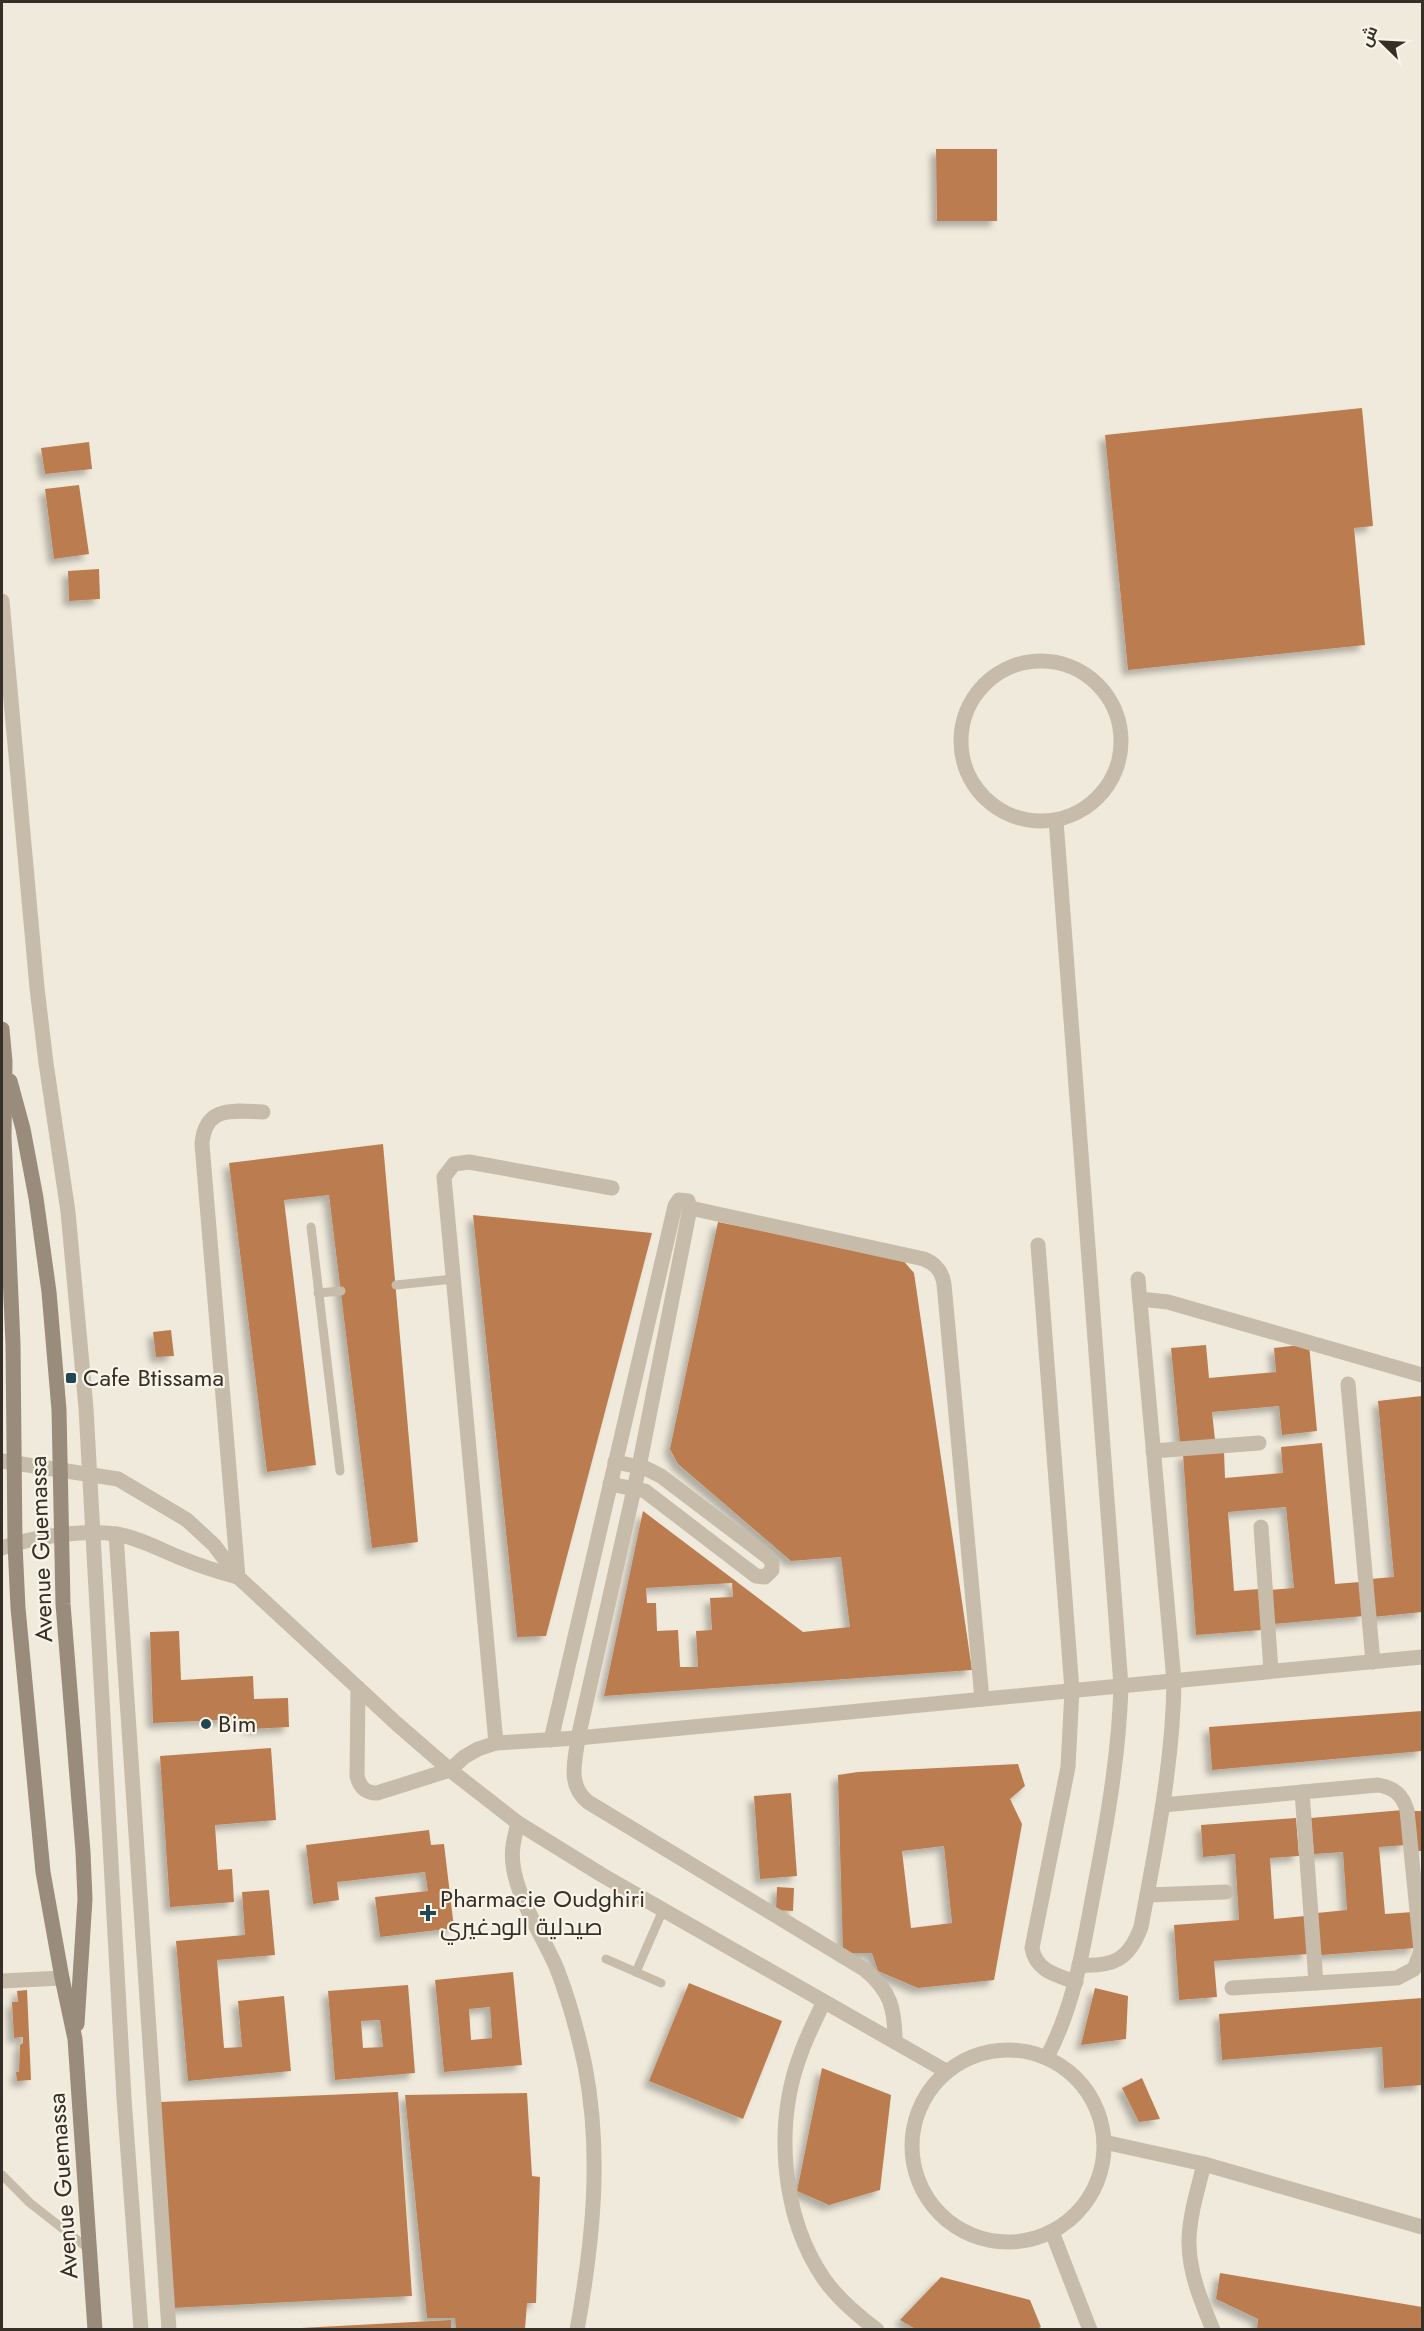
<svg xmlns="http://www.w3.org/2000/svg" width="1424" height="2331" viewBox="0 0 1424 2331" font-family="Jost,Cairo,sans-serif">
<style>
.building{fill:#bb7d4f;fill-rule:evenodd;filter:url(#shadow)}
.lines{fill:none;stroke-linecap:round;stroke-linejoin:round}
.service{stroke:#c7bca9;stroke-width:9}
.minor{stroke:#c7bca9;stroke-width:15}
.secondary{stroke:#9a8c7b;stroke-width:15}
.poi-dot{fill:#224653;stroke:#f8f4e8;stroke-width:2}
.labels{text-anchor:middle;stroke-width:4.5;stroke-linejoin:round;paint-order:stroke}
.poi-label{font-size:24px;fill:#352f28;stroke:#f8f4e8;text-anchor:start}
.street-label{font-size:24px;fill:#352f28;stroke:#f8f4e8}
</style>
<defs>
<filter id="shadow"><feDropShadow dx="-5.5" dy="5.5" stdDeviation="3" flood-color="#0004"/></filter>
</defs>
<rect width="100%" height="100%" fill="#f0eadc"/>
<g class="building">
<path d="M936 149H997V221H937Z"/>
<path d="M1362 408 1373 526 1354 528 1365 645 1128 670 1105 435Z"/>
<path d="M89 442 92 469 45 474 41 448Z"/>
<path d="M79 485 89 554 54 559 45 489Z"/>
<path d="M99 569 100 599 69 601 68 571Z"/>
<path d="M383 1144 418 1542 372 1548 329 1195 284 1200 316 1465 267 1472 229 1163Z"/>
<path d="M473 1215 652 1233 546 1636 517 1637Z"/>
<path d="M718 1222 901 1258 914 1273 972 1670 604 1696 643 1511 803 1632 850 1627 841 1557 791 1561 678 1464 670 1449ZM732 1583 733 1597 710 1598 712 1630 696 1631 698 1667H680L678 1630 657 1631 656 1603H647L646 1588Z"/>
<path d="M171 1330 174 1356 156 1357 153 1332Z"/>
<path d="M1309 1344 1317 1431 1282 1435 1279 1406 1212 1412 1215 1440 1180 1443 1171 1348 1206 1345 1209 1378 1276 1372 1274 1348Z"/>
<path d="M1422 1396V1612L1373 1617 1370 1579 1394 1577 1378 1401Z"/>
<path d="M1322 1443 1335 1584 1360 1582 1364 1616 1273 1624 1270 1590 1294 1588 1286 1507 1228 1512 1234 1591 1259 1589 1262 1630 1196 1635 1183 1454 1224 1451 1225 1478 1283 1473 1281 1447Z"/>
<path d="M179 1631 181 1680 253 1676 254 1699 288 1698 289 1727 252 1729 242 1719 153 1723 150 1632Z"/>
<path d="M1422 1711V1751L1212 1770 1209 1727Z"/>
<path d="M271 1748 276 1820 215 1825 218 1870 232 1869 234 1902 170 1907 160 1756Z"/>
<path d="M1018 1764 1025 1786 1010 1799 1022 1824 994 1980 918 1988 878 1971 872 1953H843L838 1775 858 1772ZM944 1846 952 1923 911 1928 902 1851Z"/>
<path d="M791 1793 797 1876 760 1879 754 1796Z"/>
<path d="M1403 1810 1406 1845 1379 1847 1385 1914 1413 1912 1415 1948 1321 1955 1317 1913 1347 1910 1343 1852 1314 1854 1311 1818Z"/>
<path d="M1413 1811H1422V1851H1416Z"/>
<path d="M1296 1818 1299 1856 1270 1858 1274 1919 1305 1916 1308 1954 1214 1961 1217 1997 1179 2000 1174 1925 1239 1920 1235 1854 1203 1857 1201 1825Z"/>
<path d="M429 1830 431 1845 444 1844 454 1928 380 1937 375 1897 428 1891 425 1872 337 1882 339 1900 313 1904 306 1845Z"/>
<path d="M777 1887 794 1888 793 1911 776 1910Z"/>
<path d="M269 1890 275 1955 217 1960 224 2048 242 2047 238 2001 284 1996 291 2071 188 2081 176 1941 245 1935 242 1892Z"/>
<path d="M513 1972 522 2065 444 2072 435 1980ZM490 2007 492 2038 471 2040 469 2009Z"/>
<path d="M689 1983 782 2021 743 2119 649 2081Z"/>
<path d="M408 1985 415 2073 335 2080 328 1991ZM380 2020 383 2047 363 2048 361 2021Z"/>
<path d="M1095 1988 1128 1996 1126 2039 1081 2045Z"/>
<path d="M27 1990 31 2080 17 2081 16 2072H19L20 2045 23 2043V2037L14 2038 12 2002H18L17 1991Z"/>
<path d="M1422 1998V2085L1384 2088 1382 2047 1222 2060 1219 2014Z"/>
<path d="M822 2068 891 2095 880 2190 829 2205 797 2191Z"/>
<path d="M1142 2078 1160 2119 1139 2122 1122 2088Z"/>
<path d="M398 2092 412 2296 171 2308 160 2102Z"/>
<path d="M527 2093 532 2176 540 2177 536 2303H527L525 2329 456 2330 455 2318H427L405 2095Z"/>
<path d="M1220 2273 1422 2307V2330H1257L1258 2319 1216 2299Z"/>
<path d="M941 2277 1030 2300 1041 2327 1035 2330H917L900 2320Z"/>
<path d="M451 2320V2330H301V2328Z"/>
</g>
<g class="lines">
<g class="service">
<path d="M311 1227 340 1471"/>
<path d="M396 1285 453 1279"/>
<path d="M318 1293 341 1291"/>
<path d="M606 1959 661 1983"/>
<path d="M636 1972 663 1910"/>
<path d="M2 2175 30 2203 90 2250"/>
</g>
<g class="minor">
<path d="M2 601 37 988 46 1063 68 1212 86 1408 124 2098 141 2330"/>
<circle cx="1041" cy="741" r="80"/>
<path d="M690 1208 924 1259C936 1264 942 1271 944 1284L982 1699"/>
<path d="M1038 1245 1072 1690 1068 1767 1032 1948C1036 1971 1056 1975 1076 1982"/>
<path d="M1140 1299 1168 1302 1422 1375"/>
<path d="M1348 1384 1373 1662"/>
<path d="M1153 1451 1259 1443"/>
<path d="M2 1461 118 1479 187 1520 214 1545 238 1577 397 1724 450 1770 518 1823 602 1875 946 2071"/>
<path d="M610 1484 645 1491 756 1576 765 1577 772 1570V1562L769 1558 661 1476 645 1468 615 1462"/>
<path d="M1261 1527 1271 1671"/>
<path d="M116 1534 169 2330"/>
<path d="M2 1548C33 1537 82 1529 116 1534 139 1538 159 1549 181 1558 200 1566 219 1572 238 1577"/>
<path d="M238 1577 202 1144C205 1105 234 1111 263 1112"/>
<path d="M358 1688 357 1776C360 1788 366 1793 377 1793L450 1770 464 1757 478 1749 496 1743 578 1738 1422 1657"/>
<path d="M551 1740 675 1206 679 1200 688 1201 690 1208 639 1467 578 1738C575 1762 567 1785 588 1802L864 1969C891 1991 895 2009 895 2042"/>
<path d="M496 1743 444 1177 454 1164 469 1162 612 1188"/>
<path d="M1302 1792 1316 1983"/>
<path d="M1163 1805 1378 1785C1394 1788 1402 1794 1407 1810L1421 1951 1414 1969 1397 1978 1232 1988"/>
<path d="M518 1823C516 1831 514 1838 513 1846 507 1885 542 1933 557 1969 569 2000 578 2033 585 2066 602 2154 593 2242 577 2330"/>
<path d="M1147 1895 1226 1892"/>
<path d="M1079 1965C1113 1967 1129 1960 1141 1927 1156 1846 1173 1764 1174 1681L1138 1279"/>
<path d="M2 1981 62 1978"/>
<path d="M823 2003C816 2019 807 2036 801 2053 774 2124 781 2216 824 2279 838 2299 857 2315 877 2330"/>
<circle cx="1008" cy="2146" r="96"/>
<path d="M1047 2057C1075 2004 1083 1948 1094 1890 1107 1822 1119 1755 1121 1686L1056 820"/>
<path d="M1104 2142 1204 2164 1422 2227"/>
<path d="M1204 2164C1198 2189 1190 2213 1189 2239 1188 2270 1201 2301 1213 2330"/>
<path d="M1052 2232 1090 2330"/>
</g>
<g class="secondary">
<path d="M2 1029 5 1062 4 1137 13 1344 15 1544 18 1608 43 1872 62 1978 75 2039 95 2330"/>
<path d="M10 1081 23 1129 36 1198 49 1292 59 1410 63 1604 83 1852 85 1899 77 2024"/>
</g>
</g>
<g class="poi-dot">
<rect x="65" y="1372" width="12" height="12" rx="3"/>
<circle cx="206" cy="1724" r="6"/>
<path d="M425 1904h6v6h6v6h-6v6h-6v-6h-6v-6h6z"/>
</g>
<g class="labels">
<g class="poi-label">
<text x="83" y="1386">Cafe Btissama</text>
<text x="218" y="1732">Bim</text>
<text x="440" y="1907">Pharmacie Oudghiri<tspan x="440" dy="28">صيدلية الودغيري</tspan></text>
</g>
<g class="street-label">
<text transform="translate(41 1549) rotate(-92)" y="8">Avenue Guemassa</text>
<text transform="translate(63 2186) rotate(-94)" y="8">Avenue Guemassa</text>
</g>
</g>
<rect width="1424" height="2331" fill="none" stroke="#352f28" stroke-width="6"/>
<g transform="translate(1382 42) rotate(294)" stroke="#f8f4e8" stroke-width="4.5" paint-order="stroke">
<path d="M0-4.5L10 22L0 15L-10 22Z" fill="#352f28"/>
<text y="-9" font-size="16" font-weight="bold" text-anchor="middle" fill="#352f28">ش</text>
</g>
</svg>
